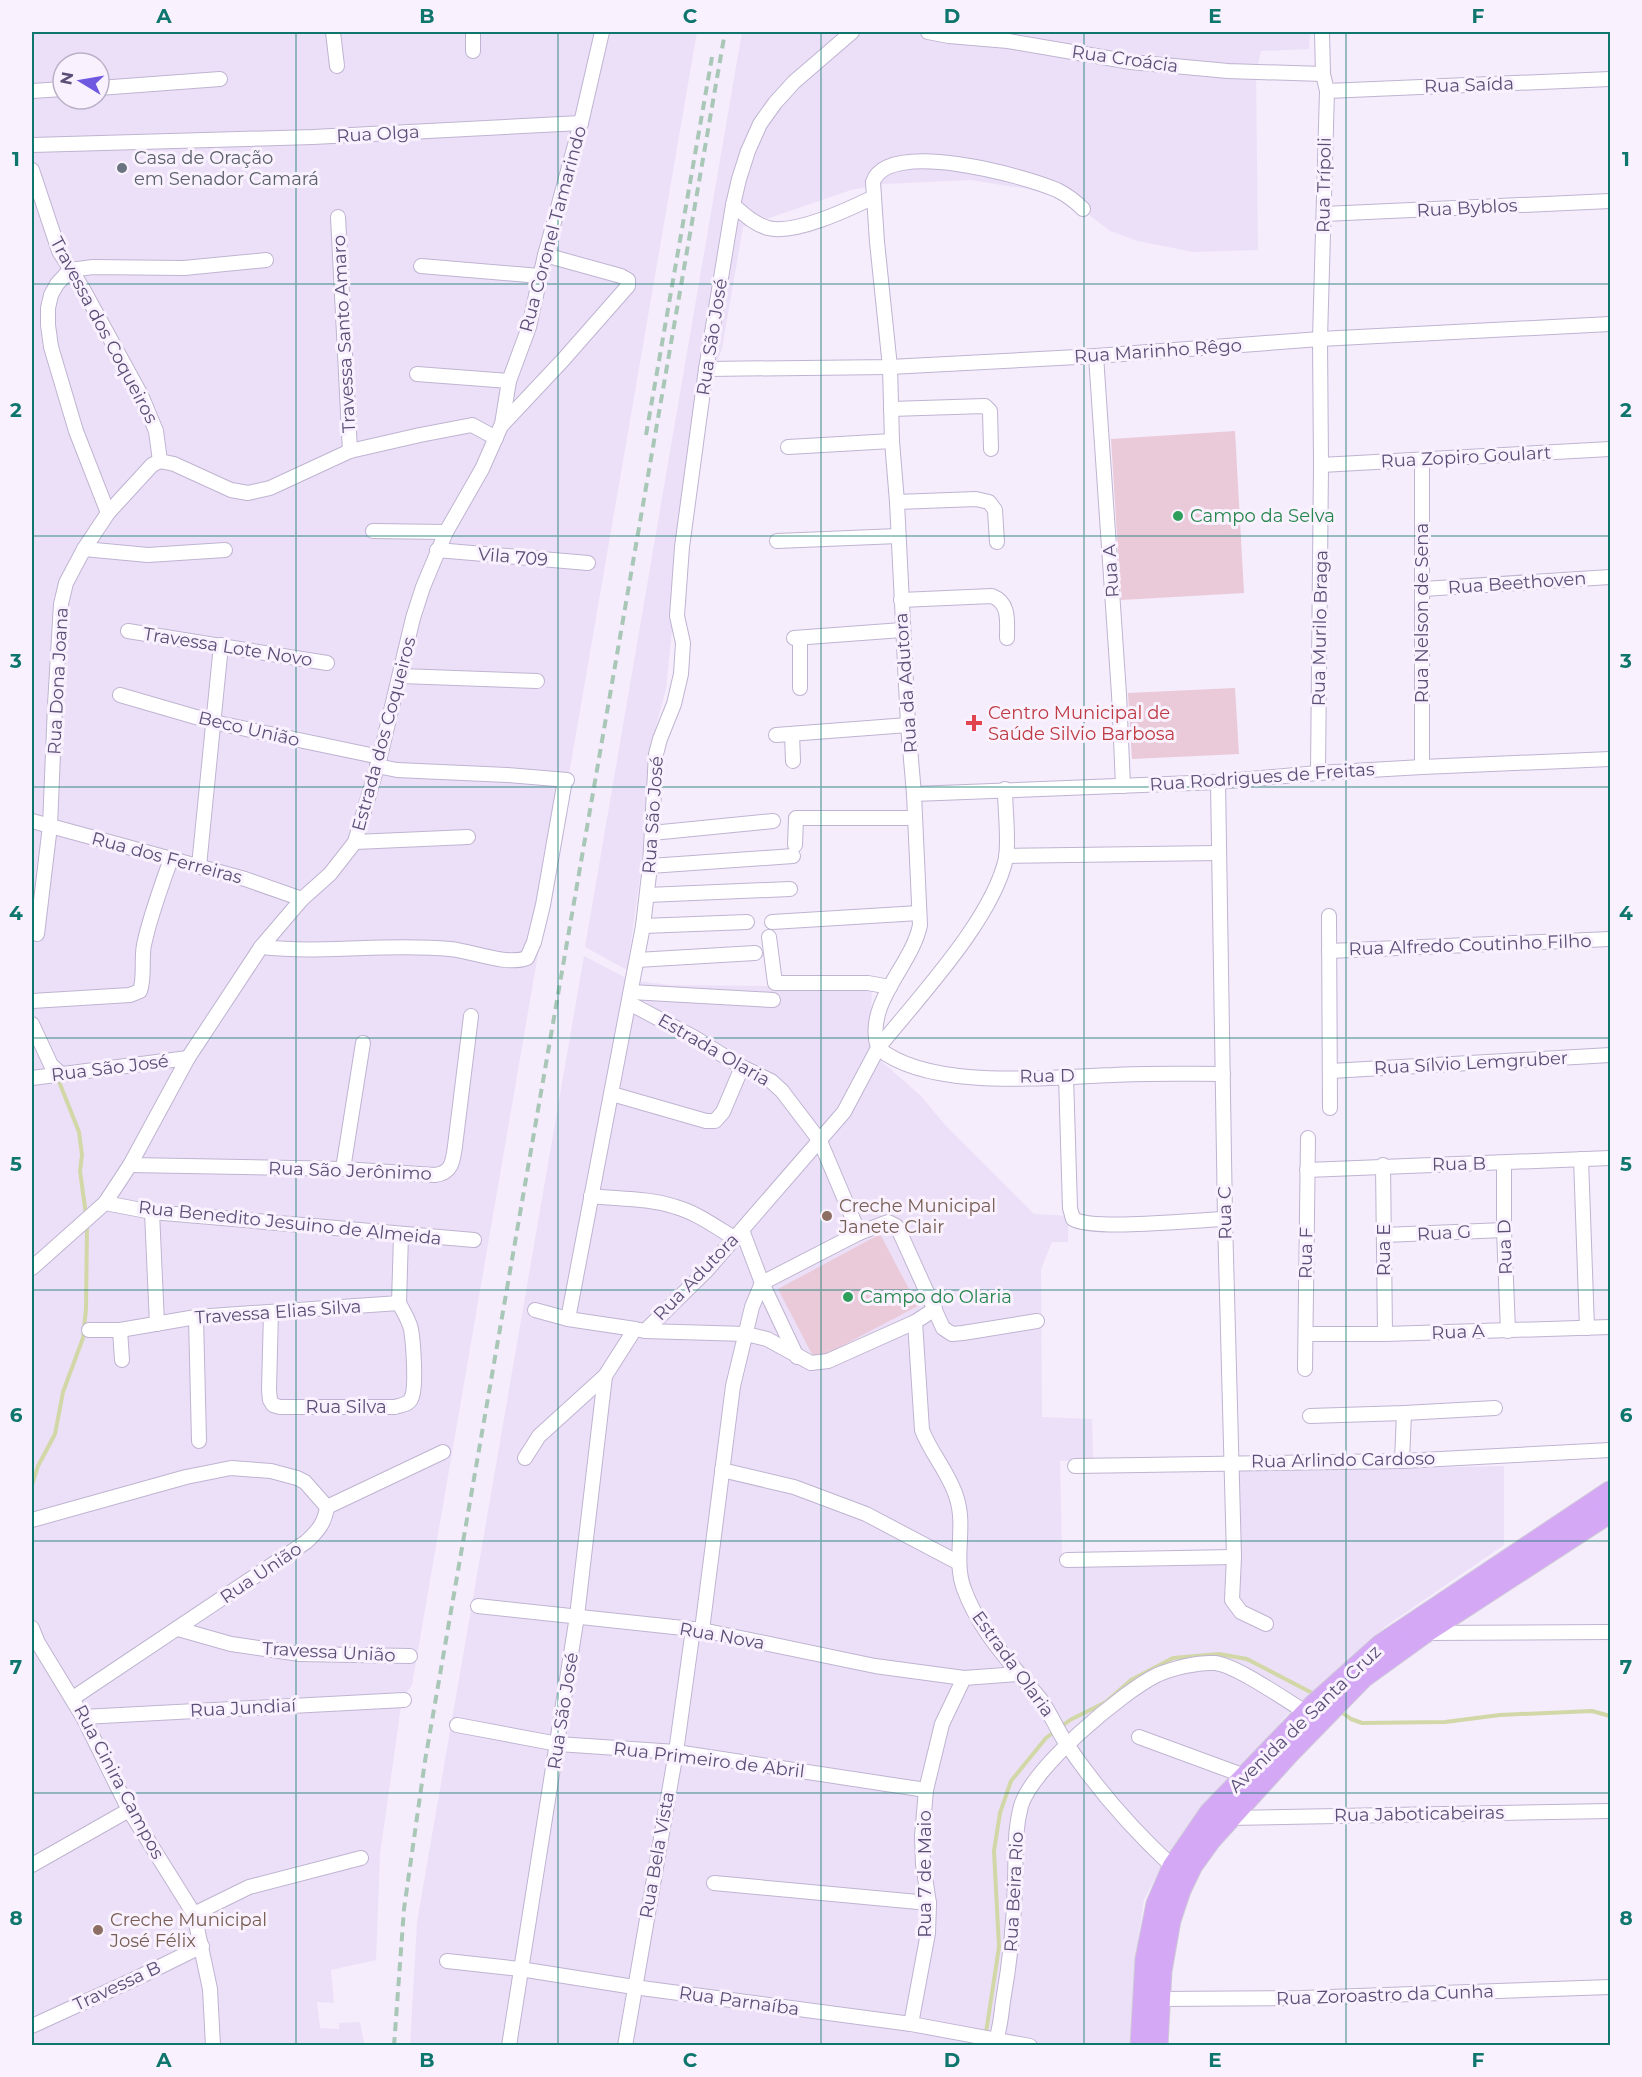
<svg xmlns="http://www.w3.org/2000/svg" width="1642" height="2077" viewBox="0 0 1642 2077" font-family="Montserrat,sans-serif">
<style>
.residential{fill:#ece0f8;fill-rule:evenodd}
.green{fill:#eacad9}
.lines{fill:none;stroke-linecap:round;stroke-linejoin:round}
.stream{stroke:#d2d7a7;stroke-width:4}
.minor-casing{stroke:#bfb4d1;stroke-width:16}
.primary-casing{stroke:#cecad6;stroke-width:23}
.minor{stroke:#fff;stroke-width:14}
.primary{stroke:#d5a8f6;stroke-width:21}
.rail{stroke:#a9c7b7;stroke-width:4;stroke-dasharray:9 6;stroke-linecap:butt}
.grid{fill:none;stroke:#0f766e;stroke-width:1.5;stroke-opacity:0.55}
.worship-dot{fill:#6b7280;stroke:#f9f2fe;stroke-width:2}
.leisure-dot{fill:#2e9e5b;stroke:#f9f2fe;stroke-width:2}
.health-dot{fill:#e0444e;stroke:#f9f2fe;stroke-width:2}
.education-dot{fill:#8d6e63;stroke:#f9f2fe;stroke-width:2}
.labels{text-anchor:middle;stroke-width:6;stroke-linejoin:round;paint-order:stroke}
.street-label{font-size:18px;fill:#5b4f77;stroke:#f9f2fe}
.worship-label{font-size:18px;fill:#5b616d;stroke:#f9f2fe;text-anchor:start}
.leisure-label{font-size:18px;fill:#27864d;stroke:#f9f2fe;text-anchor:start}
.health-label{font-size:18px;fill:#be3a42;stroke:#f9f2fe;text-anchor:start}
.education-label{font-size:18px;fill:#785e54;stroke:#f9f2fe;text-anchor:start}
.neatline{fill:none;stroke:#0f766e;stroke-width:2}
.grid-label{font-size:20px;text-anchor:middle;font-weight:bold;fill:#0f766e}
</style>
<rect width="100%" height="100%" fill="#f5ecfc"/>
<g class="residential">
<path d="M32 32H697L412 1685 402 1699 380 1854 376 1960 331 1970 334 2003 317 2002 320 2028 339 2029V2023L360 2022 364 2043 358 2046H32ZM63 63H99V99H63Z"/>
<path d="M742 32H1310L1309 49 1261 51 1256 72 1258 250 1193 252 1138 241 1110 231 1074 203 1028 189 971 180 883 184 851 190 743 227 722 349 700 405 679 564 666 689 655 730 641 870 627 970 585 947Z"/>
<path d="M584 956 630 980 669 985 872 987 870 1051 921 1096 946 1126 1034 1214 1068 1216V1242H1052L1041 1269 1042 1417 1092 1419 1093 1459 1060 1461 1062 1554H1236V1471L1504 1466V1545L1386 1626 1285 1717 1168 1854 1144 1900 1136 1953 1131 2045 410 2046 417 1922Z"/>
</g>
<g class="green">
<path d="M1235 431 1244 593 1121 600 1111 439Z"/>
<path d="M1235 688 1239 754 1132 759 1128 693Z"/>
<path d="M880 1234 918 1306 815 1360 778 1289Z"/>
</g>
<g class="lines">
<g class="stream">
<path d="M56 1079 60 1084 79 1132 82 1155 80 1171 86 1215"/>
<path d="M32 1485 38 1466 55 1434 63 1392 83 1338 86 1309 87 1226"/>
<path d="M1340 1711 1351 1719 1362 1723 1445 1722 1500 1715 1592 1711 1610 1716"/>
<path d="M984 2046 999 1947 994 1851 1000 1813 1011 1781 1046 1738 1070 1720 1106 1702 1131 1680 1173 1658 1219 1654 1247 1659 1316 1695"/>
</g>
<g class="minor-casing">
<g id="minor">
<path d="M333 32 337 66"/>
<path d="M928 32 949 36 1008 41 1131 62 1228 71 1323 74"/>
<path d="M473 51V32"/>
<path d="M99 88 220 79"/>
<path d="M32 91 63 89"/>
<path d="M1327 91 1610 79"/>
<path d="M32 145 313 137 581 123"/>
<path d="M32 170 59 251 83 289 141 395 156 431 160 461"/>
<path d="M733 205C744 214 754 224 768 228 795 235 849 209 874 197"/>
<path d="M1324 214 1610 201"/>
<path d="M338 217 350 451"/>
<path d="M421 266 540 276"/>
<path d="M1096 356 1119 694 1123 786"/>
<path d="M706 369 890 367 1096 356 1320 339 1610 324"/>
<path d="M417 374 509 381"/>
<path d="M891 409 985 406 990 411 991 449"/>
<path d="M502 424 509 381 529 327 545 255 581 123 602 32"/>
<path d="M788 447 892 441"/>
<path d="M160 461 174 464 231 490 248 493 270 488 350 451 420 435 472 425 496 438"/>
<path d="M1321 465 1610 449"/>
<path d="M897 502 976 499 989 502 995 510 997 542"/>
<path d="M108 513 76 431 51 347 48 325V308L51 295 57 284 70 270 93 267 184 268 266 260"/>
<path d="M373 531 446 532"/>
<path d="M777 541 898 536"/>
<path d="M84 549 148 555 225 550"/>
<path d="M437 550 588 563"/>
<path d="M1423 589 1610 577"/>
<path d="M901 600 992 596C1010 603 1007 621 1007 638"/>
<path d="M128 631 327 663"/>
<path d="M794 638 902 630"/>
<path d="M401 676 537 681"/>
<path d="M800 688V638"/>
<path d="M120 695 213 722 380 757"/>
<path d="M792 734 793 761"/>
<path d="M776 735 908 725"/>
<path d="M377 766 397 770 507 775 567 780"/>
<path d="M1422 767V459"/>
<path d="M1318 773 1321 465 1320 339 1327 91 1323 74 1322 32"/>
<path d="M1218 782 1225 1219 1234 1557 1232 1600 1241 1612 1266 1624"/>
<path d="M1005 789C1005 810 1009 838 1006 858 993 919 918 998 878 1048 930 1091 1048 1077 1113 1075 1150 1073 1186 1074 1223 1074"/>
<path d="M914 794 1218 782 1318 773 1422 767 1610 759"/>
<path d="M32 821 245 879 302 899"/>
<path d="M652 833 773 821"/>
<path d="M355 842 468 837"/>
<path d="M795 845 796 818H915"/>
<path d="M1006 856 1219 853"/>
<path d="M199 866 221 645"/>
<path d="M650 866 793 856"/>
<path d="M647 895 790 889"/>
<path d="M1329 916 1330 1108"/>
<path d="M772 922 919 913"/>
<path d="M643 926 747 922"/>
<path d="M37 934 50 826 55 705 61 604 66 583 84 549 108 513 152 465 160 461"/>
<path d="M769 937 775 983H868L890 987"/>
<path d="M261 947C324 954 387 943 450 949 472 951 506 966 527 958L534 942 543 905 565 780"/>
<path d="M1329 951 1610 939"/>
<path d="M637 960 755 953"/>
<path d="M631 992 773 1000"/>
<path d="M32 1001 130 995 140 991C145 977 141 960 144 945 150 916 161 887 171 859"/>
<path d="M629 1003 695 1038 742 1067 771 1081 782 1091 820 1141 859 1233"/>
<path d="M32 1024 51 1065 61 1074"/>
<path d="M1331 1071 1610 1055"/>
<path d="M1066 1076 1070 1208 1073 1219C1094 1231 1195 1220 1225 1219"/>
<path d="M32 1078 188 1058"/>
<path d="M612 1094 706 1121H715L723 1112 742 1067"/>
<path d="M1581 1159 1587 1328"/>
<path d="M1504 1163V1230L1508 1331"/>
<path d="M130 1165 343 1169 435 1175C452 1173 453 1161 455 1146L471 1016"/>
<path d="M1383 1165 1385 1334"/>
<path d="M343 1169 363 1043"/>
<path d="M1307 1170 1610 1158"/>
<path d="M591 1196C619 1199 649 1198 676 1207 697 1213 716 1227 734 1238"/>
<path d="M105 1203 152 1212 474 1240"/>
<path d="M152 1212 157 1324"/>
<path d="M742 1230 762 1283 797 1357"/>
<path d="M1384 1235 1504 1230"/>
<path d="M32 1268 105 1203 130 1165 188 1058 261 947 302 899 330 874 355 842 380 757 413 618 423 587 446 532 482 469 501 426 563 360 628 286V280L621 276 545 255"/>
<path d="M762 1283 859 1233 888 1222 896 1226 901 1235 943 1328 952 1334 963 1333 1037 1321"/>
<path d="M535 1310 568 1319 635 1329"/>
<path d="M271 1312 269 1390 270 1400 273 1405 280 1407H395C401 1405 408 1405 411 1399 417 1389 413 1341 411 1329 409 1320 403 1311 399 1303"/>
<path d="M196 1317 199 1441"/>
<path d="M568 1319 643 926 650 866 656 754 660 739 674 704 681 674 683 643 677 616 682 547 706 369 733 205 739 179 748 151 760 124 775 103 794 82 852 32"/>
<path d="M915 1322 922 1430C931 1454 950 1474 957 1499 966 1528 953 1560 964 1589 976 1622 998 1649 1021 1676 1027 1684 1035 1692 1041 1700 1050 1713 1056 1727 1064 1740 1095 1787 1132 1829 1173 1867"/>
<path d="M89 1330H120L196 1317 399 1303 401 1235"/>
<path d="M120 1330 122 1360"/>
<path d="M645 1331 746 1334 767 1339 811 1363 828 1361 915 1322 935 1309"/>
<path d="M1306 1334H1385L1610 1327"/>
<path d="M1305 1369 1308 1138"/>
<path d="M1310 1416 1404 1413 1495 1408"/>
<path d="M525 1458 539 1436 605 1376 635 1329 645 1331 707 1270 844 1112 878 1048C864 1003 912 966 920 925L914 794 908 725 897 502 892 441 890 367 877 242 873 182C888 138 1025 176 1057 190 1067 195 1075 201 1083 209"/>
<path d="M1402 1461 1404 1413"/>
<path d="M1075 1466 1402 1461 1610 1450"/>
<path d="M722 1470 794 1487 866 1514 959 1563"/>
<path d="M327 1507 443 1452"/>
<path d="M32 1520 186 1477 231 1468 271 1471 297 1478 305 1482 327 1507"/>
<path d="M1067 1560 1234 1557"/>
<path d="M478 1606 702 1630 875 1666 964 1678"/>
<path d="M32 1628 38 1643 83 1717 129 1810 194 1914 210 1989 213 2046"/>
<path d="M178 1629 231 1644 300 1654 410 1656"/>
<path d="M702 1630 733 1386 752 1307 762 1283"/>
<path d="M1424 1633 1610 1632"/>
<path d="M73 1698 306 1542C317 1532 325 1523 327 1507"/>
<path d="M83 1717 404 1700"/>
<path d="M457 1725 558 1744 676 1752 926 1790"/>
<path d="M1139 1737 1245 1776"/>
<path d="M1228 1818 1610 1811"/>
<path d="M32 1865 129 1810"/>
<path d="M714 1883 929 1903"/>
<path d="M194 1914 249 1887 361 1858"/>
<path d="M447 1961 520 1969 634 1987 911 2024 1030 2046"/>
<path d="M1160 1999 1302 1998 1610 1987"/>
<path d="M911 2024 928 1933 929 1903 923 1864 922 1836 926 1790 942 1724 964 1678 1019 1674"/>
<path d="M32 2026 139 1977 202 1946"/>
<path d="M509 2046 577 1616 605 1376"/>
<path d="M625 2046 676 1752 693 1629"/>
<path d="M994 2046C1000 2032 1001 2016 1003 2001 1010 1962 1014 1923 1015 1883 1016 1856 1014 1832 1021 1806 1032 1768 1122 1692 1157 1675 1173 1668 1198 1662 1215 1663 1236 1665 1287 1701 1307 1713"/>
</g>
</g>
<g class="primary-casing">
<g id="primary">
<path d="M1141 2046 1146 1959 1157 1904 1173 1867 1210 1813 1314 1705 1381 1645 1610 1492"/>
<path d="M1157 2046 1161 1971 1170 1920 1180 1890 1192 1865 1210 1840 1288 1754 1363 1677 1424 1633 1610 1512"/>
</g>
</g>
<use href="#minor" class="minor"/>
<use href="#primary" class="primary"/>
<g class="rail">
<path d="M646 435 712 57"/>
<path d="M394 2046 404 1909 425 1761 725 32"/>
</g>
</g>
<path class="grid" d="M296 32V2046M558 32V2046M821 32V2046M1084 32V2046M1346 32V2046M32 284H1610M32 536H1610M32 787H1610M32 1038H1610M32 1290H1610M32 1541H1610M32 1793H1610"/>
<circle class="worship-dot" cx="122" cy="168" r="6"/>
<g class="leisure-dot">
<circle cx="1178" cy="516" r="6"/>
<circle cx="848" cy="1297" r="6"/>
</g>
<path class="health-dot" d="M971 714h6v6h6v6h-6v6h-6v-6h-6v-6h6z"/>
<g class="education-dot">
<circle cx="827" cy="1216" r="6"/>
<circle cx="98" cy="1930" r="6"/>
</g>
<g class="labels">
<g class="street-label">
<text transform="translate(1125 59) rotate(8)" y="6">Rua Croácia</text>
<text transform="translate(1469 85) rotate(-2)" y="6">Rua Saída</text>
<text transform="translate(378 134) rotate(-3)" y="6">Rua Olga</text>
<text transform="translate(1324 185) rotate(-89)" y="6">Rua Trípoli</text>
<text transform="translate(1467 208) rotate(-3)" y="6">Rua Byblos</text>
<text transform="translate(553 229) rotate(-75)" y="6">Rua Coronel Tamarindo</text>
<text transform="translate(104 330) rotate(62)" y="6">Travessa dos Coqueiros</text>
<text transform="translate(344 334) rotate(-93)" y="6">Travessa Santo Amaro</text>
<text transform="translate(712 337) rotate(-81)" y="6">Rua São José</text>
<text transform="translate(1158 351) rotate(-4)" y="6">Rua Marinho Rêgo</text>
<text transform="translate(1466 457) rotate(-3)" y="6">Rua Zopiro Goulart</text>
<text transform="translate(513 557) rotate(5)" y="6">Vila 709</text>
<text transform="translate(1111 571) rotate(-94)" y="6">Rua A</text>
<text transform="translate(1517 583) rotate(-4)" y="6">Rua Beethoven</text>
<text transform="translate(1422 613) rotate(-90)" y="6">Rua Nelson de Sena</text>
<text transform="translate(1320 628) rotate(-89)" y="6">Rua Murilo Braga</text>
<text transform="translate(228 647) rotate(9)" y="6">Travessa Lote Novo</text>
<text transform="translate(58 681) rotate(-87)" y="6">Rua Dona Joana</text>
<text transform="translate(906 683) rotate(-94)" y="6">Rua da Adutora</text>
<text transform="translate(249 729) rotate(13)" y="6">Beco União</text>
<text transform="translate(384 734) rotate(-75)" y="6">Estrada dos Coqueiros</text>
<text transform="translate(1262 777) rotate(-4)" y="6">Rua Rodrigues de Freitas</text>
<text transform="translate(653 815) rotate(-86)" y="6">Rua São José</text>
<text transform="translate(167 858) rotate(15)" y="6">Rua dos Ferreiras</text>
<text transform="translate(1470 945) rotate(-2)" y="6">Rua Alfredo Coutinho Filho</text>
<text transform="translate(714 1050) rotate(30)" y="6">Estrada Olaria</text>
<text transform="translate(1471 1063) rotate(-3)" y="6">Rua Sílvio Lemgruber</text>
<text transform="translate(110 1068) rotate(-7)" y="6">Rua São José</text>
<text transform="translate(1047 1076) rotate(-1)" y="6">Rua D</text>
<text transform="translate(1459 1164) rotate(-1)" y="6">Rua B</text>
<text transform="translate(350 1171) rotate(2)" y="6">Rua São Jerônimo</text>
<text transform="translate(1225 1213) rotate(-91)" y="6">Rua C</text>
<text transform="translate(290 1223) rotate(6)" y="6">Rua Benedito Jesuino de Almeida</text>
<text transform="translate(1444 1233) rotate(-3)" y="6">Rua G</text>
<text transform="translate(1505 1247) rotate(-92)" y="6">Rua D</text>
<text transform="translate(1384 1250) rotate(-90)" y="6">Rua E</text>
<text transform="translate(1306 1253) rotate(-89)" y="6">Rua F</text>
<text transform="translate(696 1277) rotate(-46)" y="6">Rua Adutora</text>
<text transform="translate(278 1312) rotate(-4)" y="6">Travessa Elias Silva</text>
<text transform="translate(1458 1332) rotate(-2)" y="6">Rua A</text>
<text x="346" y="1413">Rua Silva</text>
<text transform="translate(1343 1460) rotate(-1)" y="6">Rua Arlindo Cardoso</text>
<text transform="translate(261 1573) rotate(-34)" y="6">Rua União</text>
<text transform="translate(722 1636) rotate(10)" y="6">Rua Nova</text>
<text transform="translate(329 1652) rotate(3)" y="6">Travessa União</text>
<text transform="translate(1013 1664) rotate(54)" y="6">Estrada Olaria</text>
<text transform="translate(243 1708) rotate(-3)" y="6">Rua Jundiaí</text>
<text transform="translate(563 1711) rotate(-81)" y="6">Rua São José</text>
<text transform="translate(1305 1719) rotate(-44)" y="6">Avenida de Santa Cruz</text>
<text transform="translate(709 1760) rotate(7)" y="6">Rua Primeiro de Abril</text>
<text transform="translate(119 1782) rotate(62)" y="6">Rua Cinira Campos</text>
<text transform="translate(1419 1814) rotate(-1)" y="6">Rua Jaboticabeiras</text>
<text transform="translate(657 1855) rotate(-80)" y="6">Rua Bela Vista</text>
<text transform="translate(925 1874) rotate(-90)" y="6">Rua 7 de Maio</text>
<text transform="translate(1014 1892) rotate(-87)" y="6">Rua Beira Rio</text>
<text transform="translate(117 1986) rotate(-25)" y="6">Travessa B</text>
<text transform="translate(1385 1995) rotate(-2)" y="6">Rua Zoroastro da Cunha</text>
<text transform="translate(739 2001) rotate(8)" y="6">Rua Parnaíba</text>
</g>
<g class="worship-label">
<text x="134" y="164">Casa de Oração<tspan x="134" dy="21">em Senador Camará</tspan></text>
</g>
<g class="leisure-label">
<text x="1190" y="522">Campo da Selva</text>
<text x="860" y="1303">Campo do Olaria</text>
</g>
<g class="health-label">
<text x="988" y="719">Centro Municipal de<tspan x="988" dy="21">Saúde Silvio Barbosa</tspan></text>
</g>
<g class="education-label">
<text x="839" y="1212">Creche Municipal<tspan x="839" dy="21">Janete Clair</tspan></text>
<text x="110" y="1926">Creche Municipal<tspan x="110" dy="21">José Félix</tspan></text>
</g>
</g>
<rect width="1642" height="2077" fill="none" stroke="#f9f2fe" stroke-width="66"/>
<g transform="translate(81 81) rotate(281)"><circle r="28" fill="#f9f2fe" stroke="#bab1c8" stroke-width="1.5"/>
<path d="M0-4.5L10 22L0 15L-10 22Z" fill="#6e58df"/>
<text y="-9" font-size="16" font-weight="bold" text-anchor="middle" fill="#5b4f77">N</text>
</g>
<rect x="33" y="33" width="1576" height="2011" class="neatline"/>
<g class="grid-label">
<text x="164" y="23">A</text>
<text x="427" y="23">B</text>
<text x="690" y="23">C</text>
<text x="952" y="23">D</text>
<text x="1215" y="23">E</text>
<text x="1478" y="23">F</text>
<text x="16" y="166">1</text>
<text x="1626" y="166">1</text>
<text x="16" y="417">2</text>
<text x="1626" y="417">2</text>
<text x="16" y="668">3</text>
<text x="1626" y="668">3</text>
<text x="16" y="920">4</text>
<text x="1626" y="920">4</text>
<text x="16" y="1171">5</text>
<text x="1626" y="1171">5</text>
<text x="16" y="1422">6</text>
<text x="1626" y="1422">6</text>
<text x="16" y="1674">7</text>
<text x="1626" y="1674">7</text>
<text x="16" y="1925">8</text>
<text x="1626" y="1925">8</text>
<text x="164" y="2067">A</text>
<text x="427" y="2067">B</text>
<text x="690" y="2067">C</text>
<text x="952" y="2067">D</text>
<text x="1215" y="2067">E</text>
<text x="1478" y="2067">F</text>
</g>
</svg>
